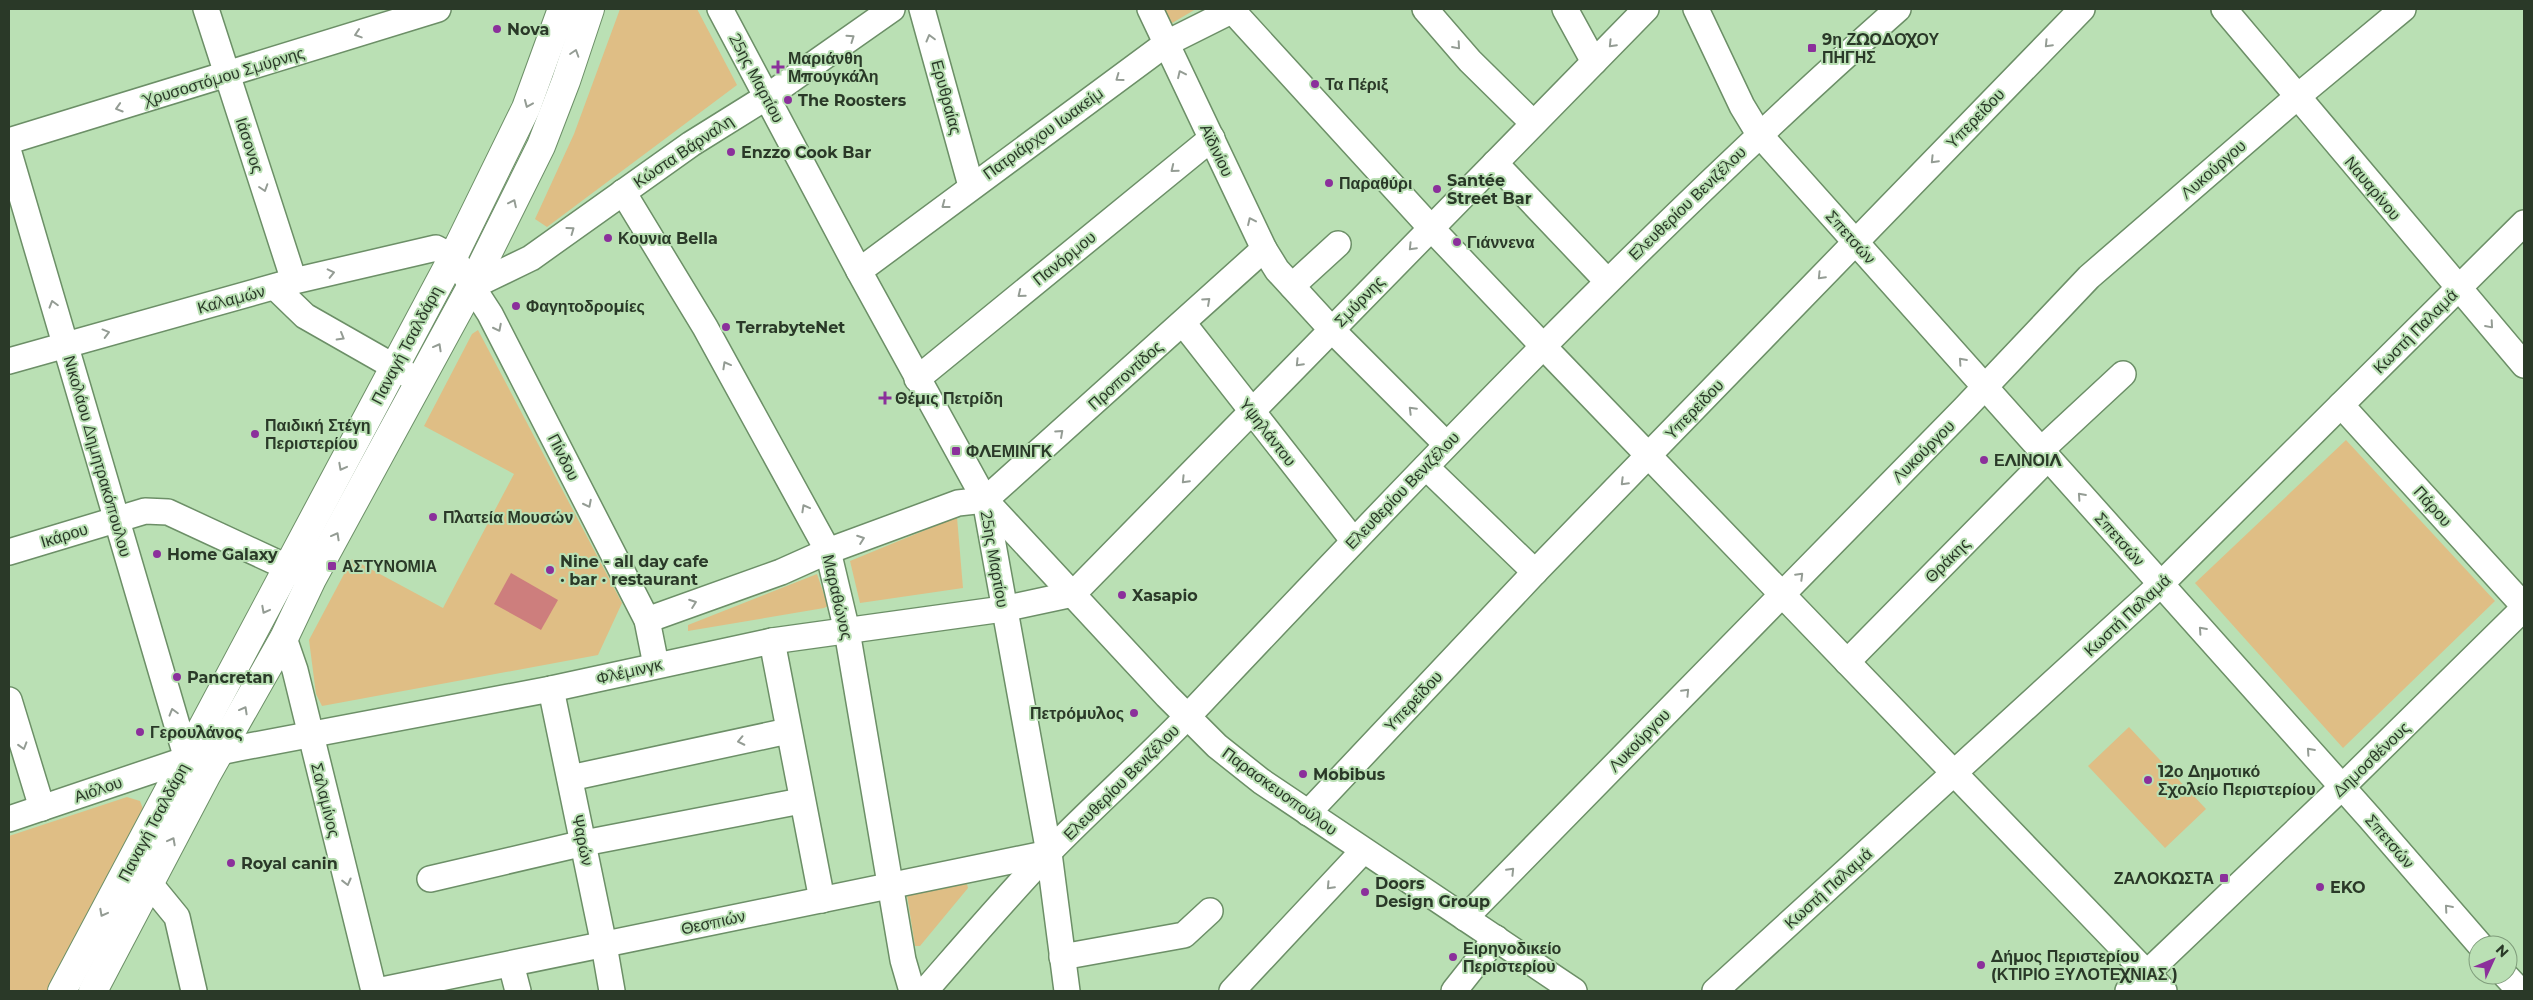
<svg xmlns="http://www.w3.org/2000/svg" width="2533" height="1000" viewBox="0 0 2533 1000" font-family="Montserrat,sans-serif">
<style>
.green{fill:#dfbe85}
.water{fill:#cd7e7d}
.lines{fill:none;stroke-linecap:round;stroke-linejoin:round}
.minor-casing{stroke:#6c8f67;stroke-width:28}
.major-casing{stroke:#6c8f67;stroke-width:30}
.minor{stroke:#fff;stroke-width:25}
.major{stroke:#fff;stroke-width:28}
.oneway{stroke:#949c94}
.poi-dot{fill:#8b309b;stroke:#bae0b4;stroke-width:2}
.labels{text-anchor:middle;stroke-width:4;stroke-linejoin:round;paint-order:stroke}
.poi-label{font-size:16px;font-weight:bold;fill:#2a3928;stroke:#bae0b4;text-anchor:start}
.street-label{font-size:16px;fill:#2a3928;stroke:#bae0b4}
</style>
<rect width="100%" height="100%" fill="#bae0b4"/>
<g class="green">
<path d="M620 9H697L737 85 547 227 535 219 574 134Z"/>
<path d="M1158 9H1196L1167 26Z"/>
<path d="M478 330 622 603 598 655 322 706 316 694 309 640 352 559 443 608 514 474 424 426 472 334Z"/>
<path d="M2346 440 2495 601 2343 748 2195 583Z"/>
<path d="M957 517 963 588 860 603 850 561Z"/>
<path d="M817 574 828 606 824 608 688 631V625Z"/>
<path d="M2129 727 2206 809 2165 848 2088 766Z"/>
<path d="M127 797 140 801 145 814 51 991H9V836Z"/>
<path d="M967 884 968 888 920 946H915L907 895Z"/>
</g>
<path class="water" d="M511 573 558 600 541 630 494 604Z"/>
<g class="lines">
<g class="minor-casing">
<g id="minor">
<path d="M206 9 294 281"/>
<path d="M720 9 859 271 985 500 1049 853 1067 991"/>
<path d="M922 9 971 186"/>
<path d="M1150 9 1264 249 1277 270 1332 330 1446 444"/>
<path d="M1231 9 1431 228 1542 345 2164 991"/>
<path d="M1425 9 1470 61 1533 123"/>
<path d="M1565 9 1594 62"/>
<path d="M1696 9 1742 106 1759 134 2369 817 2480 945"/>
<path d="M2224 9 2524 365"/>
<path d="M9 141 438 9"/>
<path d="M9 153 187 759"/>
<path d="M1495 163 1607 281"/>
<path d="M623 192 705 327 828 551 847 631 903 960 912 991"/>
<path d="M859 271 1167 43 1235 9"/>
<path d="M1292 286 1338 244"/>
<path d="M275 287 305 316 412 377"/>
<path d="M471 287 531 258 691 144 768 96 892 9"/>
<path d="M1183 323 1353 540"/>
<path d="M9 361 294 281 436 248 453 257 490 314 647 620 656 665"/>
<path d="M917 379 1212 138"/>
<path d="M2341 405 2524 606"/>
<path d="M2040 451 2123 374"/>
<path d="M1426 467 1535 572"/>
<path d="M985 500 1167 696 1217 746 1261 781 1574 991"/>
<path d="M985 500 1264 249"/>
<path d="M9 552 145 511 168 512 306 576"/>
<path d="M647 620 781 572 828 551 958 503 985 500"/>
<path d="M284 638 295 670 374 991"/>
<path d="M772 641 822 900"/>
<path d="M1847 662 2047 459"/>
<path d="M551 689 604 945 612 991"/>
<path d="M9 700 42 808"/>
<path d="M570 778 788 731"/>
<path d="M1308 813 1535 572 2082 9"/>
<path d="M9 819 187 759 239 748 551 689 772 641 1003 609 1073 594 1646 9"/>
<path d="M134 875 150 884 177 917 194 991"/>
<path d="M430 879 584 843 801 801"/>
<path d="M1465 918 1964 409 2089 277 2297 97 2403 9"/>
<path d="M1062 957 1184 935 1210 911"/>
<path d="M511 964 518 991"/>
<path d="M2505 975 2520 991"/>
<path d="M377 991 1049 853"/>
<path d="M925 991C966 944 1007 896 1050 851 1102 798 1158 749 1208 695 1431 459 1655 224 1898 9"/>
<path d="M1232 991 1363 851"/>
<path d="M1454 991 1496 938"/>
<path d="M1715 991 2161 584 2524 223"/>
<path d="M2128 991 2342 787 2524 608"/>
</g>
</g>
<g class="major-casing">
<g id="major">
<path d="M62 991 453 257 526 108 562 9"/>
<path d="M93 991 207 774 284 638 312 579 471 287 541 146 566 81 590 9"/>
</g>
</g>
<use href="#minor" class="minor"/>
<use href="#major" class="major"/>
</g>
<defs><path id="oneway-chevron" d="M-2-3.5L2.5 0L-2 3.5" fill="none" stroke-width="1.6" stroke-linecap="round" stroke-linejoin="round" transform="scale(1.25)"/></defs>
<g class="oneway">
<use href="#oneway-chevron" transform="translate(358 34) rotate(162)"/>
<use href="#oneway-chevron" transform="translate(851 38) rotate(-35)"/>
<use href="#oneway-chevron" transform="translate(930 38) rotate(-105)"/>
<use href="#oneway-chevron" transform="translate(1612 44) rotate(134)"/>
<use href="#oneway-chevron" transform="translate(2048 44) rotate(134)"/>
<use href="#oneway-chevron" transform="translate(1457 46) rotate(49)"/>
<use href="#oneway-chevron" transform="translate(575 53) rotate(-72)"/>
<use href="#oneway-chevron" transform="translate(1181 74) rotate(-115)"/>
<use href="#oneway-chevron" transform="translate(1119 78) rotate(144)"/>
<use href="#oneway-chevron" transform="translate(528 104) rotate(113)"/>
<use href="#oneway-chevron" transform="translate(119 108) rotate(163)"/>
<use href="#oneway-chevron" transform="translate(1934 160) rotate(134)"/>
<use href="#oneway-chevron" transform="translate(1174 169) rotate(141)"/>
<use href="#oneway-chevron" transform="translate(264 188) rotate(72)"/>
<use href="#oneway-chevron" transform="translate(513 203) rotate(-64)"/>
<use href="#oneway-chevron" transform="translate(945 205) rotate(143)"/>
<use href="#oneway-chevron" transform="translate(1251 221) rotate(-115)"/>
<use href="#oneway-chevron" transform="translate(571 230) rotate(-36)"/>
<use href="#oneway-chevron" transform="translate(1412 247) rotate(134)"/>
<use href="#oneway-chevron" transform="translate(331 273) rotate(-13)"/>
<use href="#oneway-chevron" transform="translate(1821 276) rotate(134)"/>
<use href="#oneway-chevron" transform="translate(1021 294) rotate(141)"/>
<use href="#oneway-chevron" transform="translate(1207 301) rotate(-42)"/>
<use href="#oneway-chevron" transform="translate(53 304) rotate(-106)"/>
<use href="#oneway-chevron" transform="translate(2490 325) rotate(49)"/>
<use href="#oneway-chevron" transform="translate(498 328) rotate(63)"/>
<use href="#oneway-chevron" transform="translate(106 333) rotate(-15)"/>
<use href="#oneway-chevron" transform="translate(341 337) rotate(30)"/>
<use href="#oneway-chevron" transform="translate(438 347) rotate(-61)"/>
<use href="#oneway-chevron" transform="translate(1962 361) rotate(-132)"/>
<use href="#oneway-chevron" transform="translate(1299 363) rotate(134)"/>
<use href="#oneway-chevron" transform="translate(726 365) rotate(-119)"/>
<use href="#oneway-chevron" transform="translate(1412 410) rotate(-135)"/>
<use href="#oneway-chevron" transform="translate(1060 433) rotate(-42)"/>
<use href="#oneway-chevron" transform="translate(342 467) rotate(118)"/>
<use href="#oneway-chevron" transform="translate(1185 480) rotate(134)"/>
<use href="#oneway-chevron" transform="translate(1624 482) rotate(135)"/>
<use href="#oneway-chevron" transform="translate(2081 496) rotate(-132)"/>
<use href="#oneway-chevron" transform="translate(588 504) rotate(63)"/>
<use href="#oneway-chevron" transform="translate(805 508) rotate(-119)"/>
<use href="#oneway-chevron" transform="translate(336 536) rotate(-61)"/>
<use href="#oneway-chevron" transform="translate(861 539) rotate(-20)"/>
<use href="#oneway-chevron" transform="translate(1800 576) rotate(-45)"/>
<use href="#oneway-chevron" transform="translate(693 603) rotate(-20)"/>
<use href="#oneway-chevron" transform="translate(265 610) rotate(118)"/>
<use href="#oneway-chevron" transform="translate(2202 630) rotate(-132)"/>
<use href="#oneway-chevron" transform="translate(1686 692) rotate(-46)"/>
<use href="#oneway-chevron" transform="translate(244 710) rotate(-61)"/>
<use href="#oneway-chevron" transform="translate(173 712) rotate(-106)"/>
<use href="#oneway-chevron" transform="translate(741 741) rotate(168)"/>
<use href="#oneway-chevron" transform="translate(23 746) rotate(73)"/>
<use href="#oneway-chevron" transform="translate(2310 751) rotate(-132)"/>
<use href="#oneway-chevron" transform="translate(172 841) rotate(-62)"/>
<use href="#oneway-chevron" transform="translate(1511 871) rotate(-46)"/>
<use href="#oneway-chevron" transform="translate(347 882) rotate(76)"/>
<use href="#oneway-chevron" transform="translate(1330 886) rotate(133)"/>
<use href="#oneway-chevron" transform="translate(2448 908) rotate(-131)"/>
<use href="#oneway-chevron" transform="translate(103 913) rotate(118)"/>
</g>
<g class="poi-dot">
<circle cx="497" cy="29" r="5"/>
<rect x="1807" y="43" width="10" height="10" rx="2.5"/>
<path d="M775.5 59.5h5v5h5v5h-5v5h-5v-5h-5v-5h5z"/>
<circle cx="1315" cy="84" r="5"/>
<circle cx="788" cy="100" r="5"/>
<circle cx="731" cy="152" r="5"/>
<circle cx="1329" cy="183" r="5"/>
<circle cx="1437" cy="189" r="5"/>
<circle cx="608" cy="238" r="5"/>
<circle cx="1457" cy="242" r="5"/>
<circle cx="516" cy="306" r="5"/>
<circle cx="726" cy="327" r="5"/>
<path d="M882.5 390.5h5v5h5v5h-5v5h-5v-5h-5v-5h5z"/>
<circle cx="255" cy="434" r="5"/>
<rect x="951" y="446" width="10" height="10" rx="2.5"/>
<circle cx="1984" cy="460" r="5"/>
<circle cx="433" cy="517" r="5"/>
<circle cx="157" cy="554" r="5"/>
<rect x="327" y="561" width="10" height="10" rx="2.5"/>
<circle cx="550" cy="570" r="5"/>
<circle cx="1122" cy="595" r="5"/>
<circle cx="177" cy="677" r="5"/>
<circle cx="1134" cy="713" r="5"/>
<circle cx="140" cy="732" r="5"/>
<circle cx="1303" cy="774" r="5"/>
<circle cx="2148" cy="780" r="5"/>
<circle cx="231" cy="863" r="5"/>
<rect x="2219" y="873" width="10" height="10" rx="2.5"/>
<circle cx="2320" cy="887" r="5"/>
<circle cx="1365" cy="892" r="5"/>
<circle cx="1453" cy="957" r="5"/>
<circle cx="1981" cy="965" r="5"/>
</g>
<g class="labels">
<g class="poi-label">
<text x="507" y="35">Nova</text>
<text x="1822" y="45">9η ΖΩΟΔΟΧΟΥ<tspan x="1822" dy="18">ΠΗΓΗΣ</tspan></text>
<text x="788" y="64">Μαριάνθη<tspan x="788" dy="18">Μπουγκάλη</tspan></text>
<text x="1325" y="90">Τα Πέριξ</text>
<text x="798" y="106">The Roοsters</text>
<text x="741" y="158">Enzzo Cook Bar</text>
<text x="1447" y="186">Santée<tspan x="1447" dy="18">Street Bar</tspan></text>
<text x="1339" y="189">Παραθύρι</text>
<text x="618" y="244">Κουνια Bella</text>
<text x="1467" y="248">Γιάννενα</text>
<text x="526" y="312">Φαγητοδρομίες</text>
<text x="736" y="333">TerrabyteNet</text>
<text x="895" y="404">Θέμις Πετρίδη</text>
<text x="265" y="431">Παιδική Στέγη<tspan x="265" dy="18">Περιστερίου</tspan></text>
<text x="966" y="457">ΦΛΕΜΙΝΓΚ</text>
<text x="1994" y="466">ΕΛΙΝΟΙΛ</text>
<text x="443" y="523">Πλατεία Μουσών</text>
<text x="167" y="560">Home Galaxy</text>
<text x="560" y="567">Nine - all day cafe<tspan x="560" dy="18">· bar · restaurant</tspan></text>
<text x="342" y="572">ΑΣΤΥΝΟΜΙΑ</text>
<text x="1132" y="601">Xasapio</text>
<text x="187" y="683">Pancretan</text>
<text x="1124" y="719" text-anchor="end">Πετρόμυλος</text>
<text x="150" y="738">Γερουλάνος</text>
<text x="2158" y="777">12ο Δημοτικό<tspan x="2158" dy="18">Σχολείο Περιστερίου</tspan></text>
<text x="1313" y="780">Mobibus</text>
<text x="241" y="869">Royal canin</text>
<text x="2214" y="884" text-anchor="end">ΖΑΛΟΚΩΣΤΑ</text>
<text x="1375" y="889">Doors<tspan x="1375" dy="18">Design Group</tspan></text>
<text x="2330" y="893">EKO</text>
<text x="1463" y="954">Ειρηνοδικείο<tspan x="1463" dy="18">Περιστερίου</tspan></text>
<text x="1991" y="962">Δήμος Περιστερίου<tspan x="1991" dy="18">(ΚΤΙΡΙΟ ΞΥΛΟΤΕΧΝΙΑΣ )</tspan></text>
</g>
<g class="street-label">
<text transform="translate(224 76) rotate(-17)" y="6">Χρυσοστόμου Σμύρνης</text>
<text transform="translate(757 78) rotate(62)" y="6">25ης Μαρτίου</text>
<text transform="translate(947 97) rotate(75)" y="6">Ερυθραίας</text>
<text transform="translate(1975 118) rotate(-46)" y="6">Υπερείδου</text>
<text transform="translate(1043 133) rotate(-36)" y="6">Πατριάρχου Ιωακείμ</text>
<text transform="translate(250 145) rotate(72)" y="6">Ιάσονος</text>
<text transform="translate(1217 150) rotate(65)" y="6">Αϊδινίου</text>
<text transform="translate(683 151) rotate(-34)" y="6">Κώστα Βάρναλη</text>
<text transform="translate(2213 169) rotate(-41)" y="6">Λυκούργου</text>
<text transform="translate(2373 188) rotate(50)" y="6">Ναυαρίνου</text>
<text transform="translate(1687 203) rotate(-44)" y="6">Ελευθερίου Βενιζέλου</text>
<text transform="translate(1851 237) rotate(48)" y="6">Σπετσών</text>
<text transform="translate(1064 258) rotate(-39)" y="6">Πανόρμου</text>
<text transform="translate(231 299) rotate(-15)" y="6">Καλαμών</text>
<text transform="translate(1359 301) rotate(-46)" y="6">Σμύρνης</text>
<text transform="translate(2415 331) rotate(-45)" y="6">Κωστή Παλαμά</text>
<text transform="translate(406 345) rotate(-62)" y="6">Παναγή Τσαλδάρη</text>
<text transform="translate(1125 375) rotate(-42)" y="6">Προποντίδος</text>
<text transform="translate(1694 409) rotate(-46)" y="6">Υπερείδου</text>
<text transform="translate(1268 432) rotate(52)" y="6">Υψηλάντου</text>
<text transform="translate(1923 451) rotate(-45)" y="6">Λυκούργου</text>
<text transform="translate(98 456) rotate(74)" y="6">Νικολάου Δημητρακόπουλου</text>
<text transform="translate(564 457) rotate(63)" y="6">Πίνδου</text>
<text transform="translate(1402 490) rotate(-46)" y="6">Ελευθερίου Βενιζέλου</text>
<text transform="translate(2433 506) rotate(48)" y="6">Πάρου</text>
<text transform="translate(64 535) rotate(-17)" y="6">Ικάρου</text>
<text transform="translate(2120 539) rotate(48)" y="6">Σπετσών</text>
<text transform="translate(995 559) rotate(80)" y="6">25ης Μαρτίου</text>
<text transform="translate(1947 560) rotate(-45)" y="6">Θράκης</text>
<text transform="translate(838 597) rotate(77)" y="6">Μαραθώνος</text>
<text transform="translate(2127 615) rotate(-43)" y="6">Κωστή Παλαμά</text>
<text transform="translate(629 671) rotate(-13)" y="6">Φλέμινγκ</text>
<text transform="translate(1413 701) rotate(-47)" y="6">Υπερείδου</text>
<text transform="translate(1639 740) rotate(-46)" y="6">Λυκούργου</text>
<text transform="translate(2371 759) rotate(-44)" y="6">Δημοσθένους</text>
<text transform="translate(1121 782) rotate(-45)" y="6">Ελευθερίου Βενιζέλου</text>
<text transform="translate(98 789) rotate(-19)" y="6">Αιόλου</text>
<text transform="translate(1280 791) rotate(36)" y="6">Παρασκευοπούλου</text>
<text transform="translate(326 800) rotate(76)" y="6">Σαλαμίνος</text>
<text transform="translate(153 822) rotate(-62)" y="6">Παναγή Τσαλδάρη</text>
<text transform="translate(583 840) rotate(78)" y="6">Ψαρών</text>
<text transform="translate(2390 841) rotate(49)" y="6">Σπετσών</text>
<text transform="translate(1828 888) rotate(-42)" y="6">Κωστή Παλαμά</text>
<text transform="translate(713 922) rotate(-12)" y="6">Θεσπιών</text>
</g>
</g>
<rect width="2533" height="1000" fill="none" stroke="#2a3928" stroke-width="20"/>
<g transform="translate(2493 960) rotate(46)"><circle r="24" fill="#bae0b4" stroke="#809d7c"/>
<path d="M0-4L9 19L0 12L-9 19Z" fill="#8b309b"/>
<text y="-8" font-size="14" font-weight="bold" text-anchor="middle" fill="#2a3928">N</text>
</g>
</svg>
